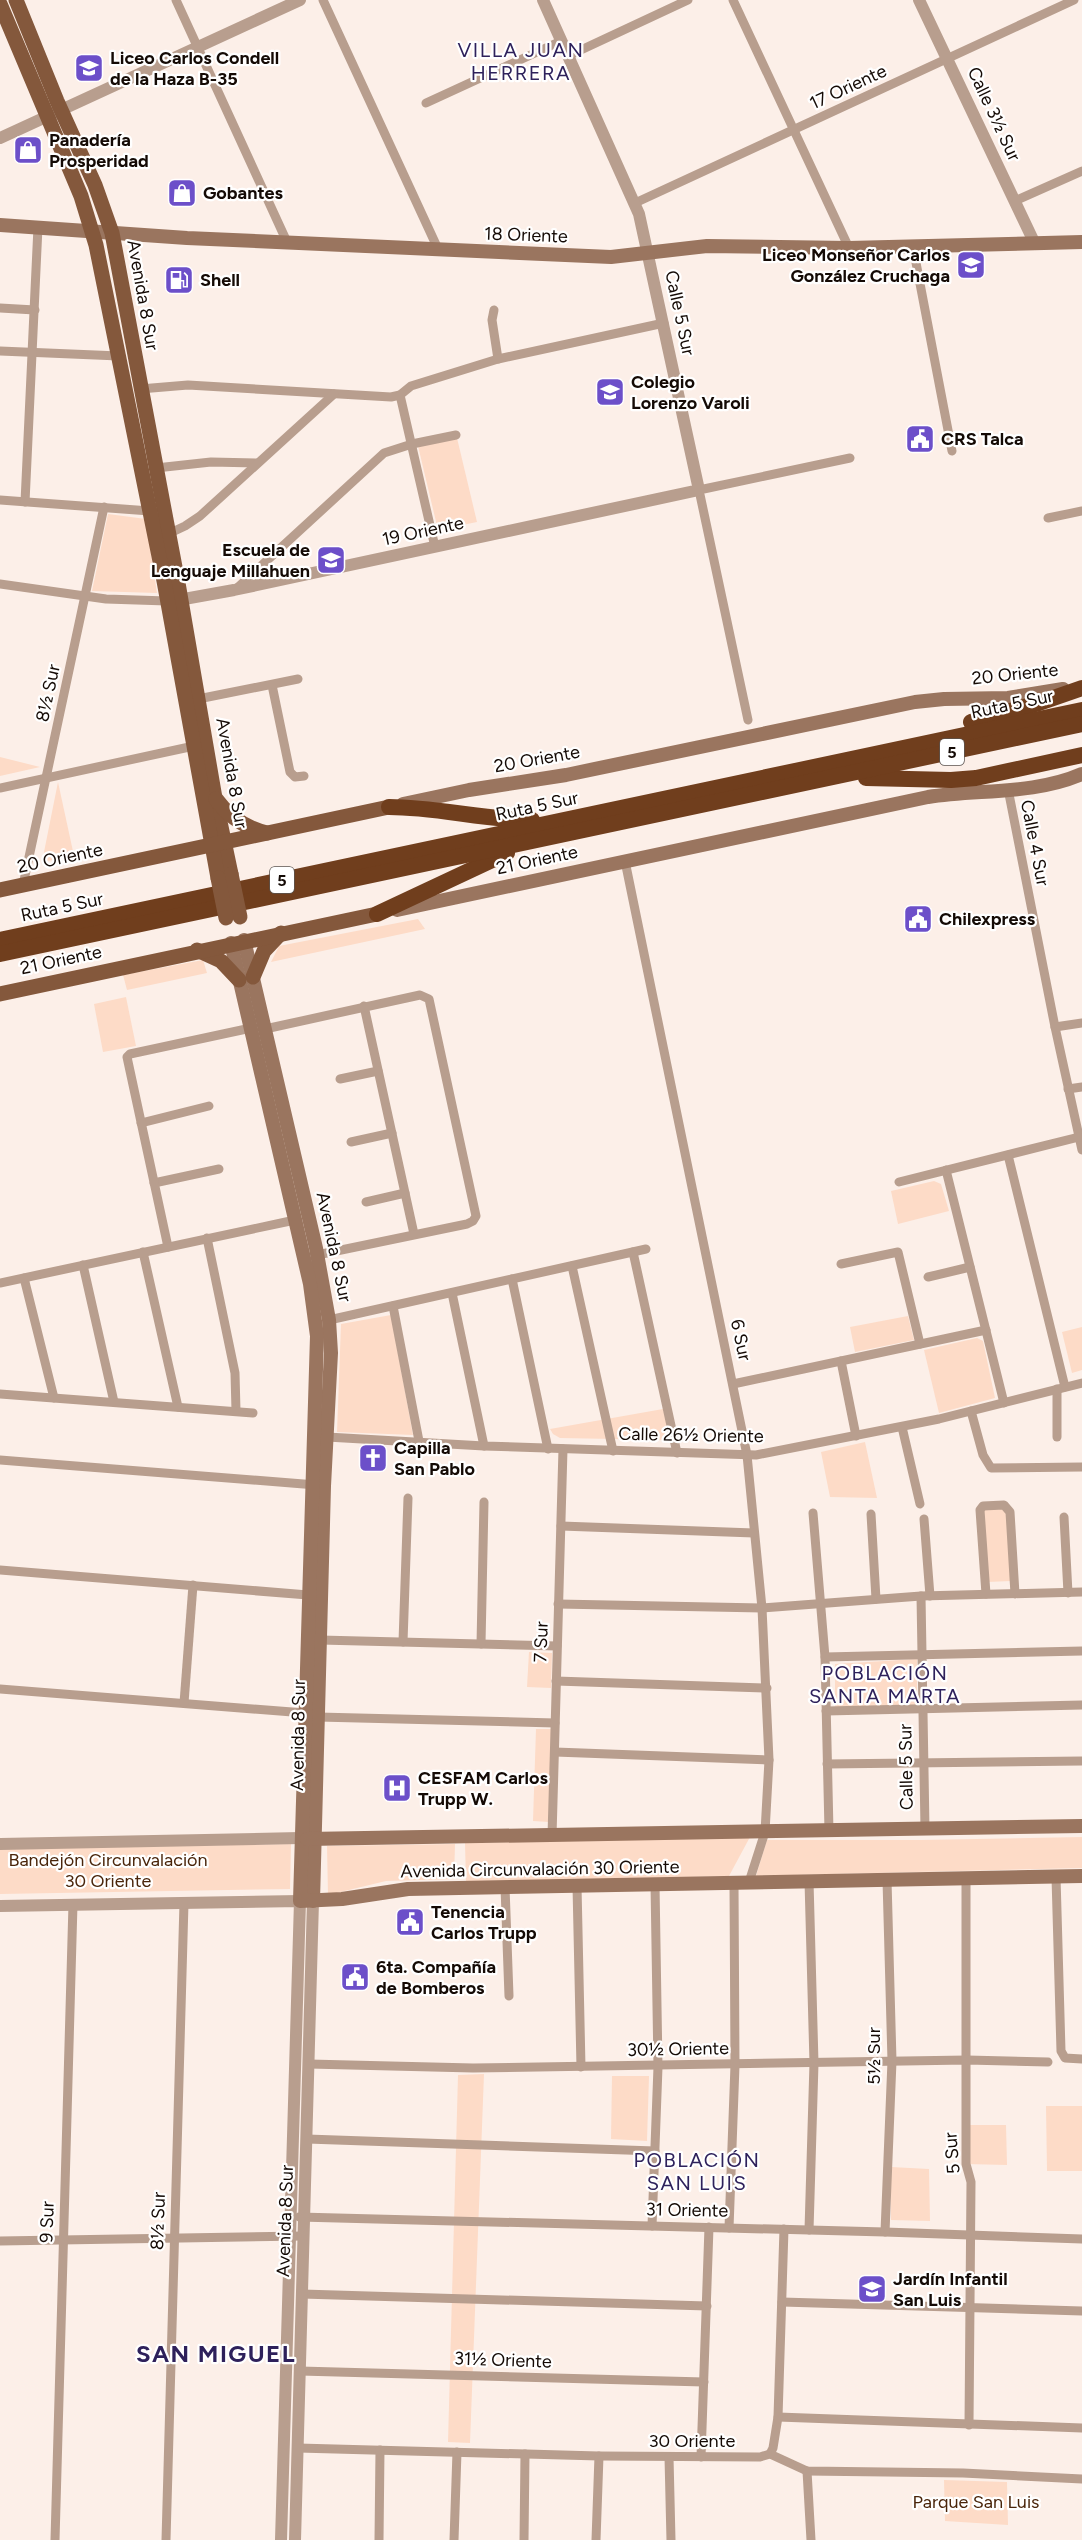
<svg xmlns="http://www.w3.org/2000/svg" width="1082" height="2540" viewBox="0 0 1082 2540" font-family="Figtree,sans-serif">
<style>
.green{fill:#fddbc7}
.lines{fill:none;stroke-linecap:round;stroke-linejoin:round}
.minor{stroke:#b89e8e;stroke-width:9}
.tertiary{stroke:#b89e8e;stroke-width:12}
.secondary{stroke:#9a755f;stroke-width:14}
.primary{stroke:#84583c;stroke-width:15}
.motorway{stroke:#703e1d;stroke-width:16}
.primary-bridge{stroke:#84583c;stroke-width:15}
.labels{text-anchor:middle;stroke-width:4.5;stroke-linejoin:round;paint-order:stroke}
.shield{fill:#fff;stroke:#5a5450;stroke-width:1.5}
.shield-label{font-size:16px;font-weight:bold;fill:#140a05}
.poi-label{font-size:18px;font-weight:bold;fill:#140a05;stroke:#fff;text-anchor:start}
.street-label{font-size:18px;fill:#140a05;stroke:#fff}
.park-label{font-size:18px;fill:#4a250a;stroke:#fff}
.neighbourhood-label{font-size:20px;letter-spacing:1.5px;fill:#2e215b;stroke:#fff}
.district-label{font-size:24px;font-weight:bold;letter-spacing:1.5px;fill:#2e215b;stroke:#fff}
</style>
<rect width="100%" height="100%" fill="#fcefe8"/>
<g class="green">
<path d="M457 438 477 522 438 530 418 446Z"/>
<path d="M108 514 146 519 157 593 92 591Z"/>
<path d="M0 757 40 767 0 776Z"/>
<path d="M58 782 74 856 42 862Z"/>
<path d="M418 919 425 929 271 962 279 946Z"/>
<path d="M203 960 207 973 127 990 123 975Z"/>
<path d="M126 997 136 1046 103 1052 94 1004Z"/>
<path d="M934 1181 941 1184 949 1211 898 1224 891 1191Z"/>
<path d="M391 1315 413 1435 337 1432 341 1324Z"/>
<path d="M908 1316 914 1340 855 1352 850 1327Z"/>
<path d="M1082 1327V1370L1072 1373 1062 1332Z"/>
<path d="M977 1338 983 1341 995 1398 939 1413 924 1350Z"/>
<path d="M663 1409 671 1435 669 1440 560 1438 553 1434 550 1429Z"/>
<path d="M865 1442 877 1498 830 1497 821 1452Z"/>
<path d="M1007 1506 1011 1581 987 1582 982 1507Z"/>
<path d="M529 1652 552 1653 551 1688 527 1687Z"/>
<path d="M917 1659V1705L835 1707V1664Z"/>
<path d="M536 1729H554L549 1822 533 1821Z"/>
<path d="M750 1837 729 1876 466 1883 465 1843Z"/>
<path d="M1082 1837V1868L756 1876 767 1840H921Z"/>
<path d="M291 1844 290 1889 0 1894V1849Z"/>
<path d="M455 1844 454 1879 386 1881 328 1895 327 1846Z"/>
<path d="M484 2074 470 2443 448 2442 458 2075Z"/>
<path d="M612 2076H649L647 2141 611 2139Z"/>
<path d="M1046 2106H1082V2171H1047Z"/>
<path d="M965 2125H1006L1007 2165 966 2164Z"/>
<path d="M891 2167 929 2169 930 2221 891 2220Z"/>
<path d="M944 2480 1007 2482 1008 2525 945 2521Z"/>
</g>
<g class="lines">
<g class="minor">
<path d="M176 0 287 242"/>
<path d="M323 0 438 249"/>
<path d="M733 0 849 248"/>
<path d="M568 56 688 0"/>
<path d="M426 103 561 41"/>
<path d="M1015 201 1082 171"/>
<path d="M635 203 1074 0"/>
<path d="M913 247 952 451"/>
<path d="M0 308 35 310"/>
<path d="M494 310 492 320 498 359"/>
<path d="M0 351 119 356"/>
<path d="M140 389 188 385 391 397 400 395 411 386 498 359 664 323"/>
<path d="M400 395 435 547"/>
<path d="M156 468 211 462 256 463"/>
<path d="M0 500 150 511"/>
<path d="M25 502 38 227"/>
<path d="M1048 518 1082 511"/>
<path d="M168 534 185 526 200 516 334 394"/>
<path d="M0 584 106 599 167 601"/>
<path d="M236 589 384 453 412 444 456 435"/>
<path d="M272 685 290 772 295 777 304 776"/>
<path d="M198 699 298 679"/>
<path d="M748 720 699 490 850 458"/>
<path d="M0 788 194 746"/>
<path d="M1008 789 1055 1027 1082 1150"/>
<path d="M625 861 747 1455 762 1608 769 1760 765 1832 749 1882"/>
<path d="M23 885 104 507"/>
<path d="M364 1006 414 1234"/>
<path d="M1055 1027 1082 1023"/>
<path d="M265 1029 420 995 429 999 476 1216 473 1221 467 1224 317 1255"/>
<path d="M340 1079 378 1071"/>
<path d="M1068 1089 1082 1087"/>
<path d="M141 1123 209 1106"/>
<path d="M351 1142 392 1133"/>
<path d="M1008 1155 1065 1387"/>
<path d="M946 1170 1004 1403"/>
<path d="M899 1182 1079 1137"/>
<path d="M154 1183 219 1169"/>
<path d="M366 1202 405 1193"/>
<path d="M207 1238 235 1373 236 1411"/>
<path d="M168 1247 127 1057 130 1054 251 1028"/>
<path d="M143 1252 178 1407"/>
<path d="M633 1252 677 1453"/>
<path d="M841 1264 898 1252 920 1344"/>
<path d="M83 1265 114 1402"/>
<path d="M572 1266 613 1451"/>
<path d="M928 1277 970 1267"/>
<path d="M24 1278 54 1398"/>
<path d="M512 1279 548 1449"/>
<path d="M0 1283 295 1220"/>
<path d="M452 1293 484 1446"/>
<path d="M393 1306 419 1441"/>
<path d="M329 1320 646 1249"/>
<path d="M841 1361 856 1436"/>
<path d="M733 1384 986 1330"/>
<path d="M0 1394 253 1413"/>
<path d="M971 1411 983 1455 991 1468 1082 1467"/>
<path d="M902 1427 920 1504"/>
<path d="M327 1437 484 1446 756 1455 939 1419 1082 1383"/>
<path d="M1057 1437V1389"/>
<path d="M0 1460 316 1485"/>
<path d="M813 1513 825 1657 829 1831"/>
<path d="M871 1514 876 1599"/>
<path d="M1064 1517 1068 1593"/>
<path d="M924 1519 930 1596"/>
<path d="M561 1526 754 1533"/>
<path d="M0 1570 308 1595"/>
<path d="M986 1594 980 1510 983 1506 1004 1505 1010 1512 1015 1594"/>
<path d="M921 1596 925 1829"/>
<path d="M558 1604 762 1608 921 1596 1082 1592"/>
<path d="M320 1640 557 1646"/>
<path d="M403 1642 408 1498"/>
<path d="M481 1644 484 1502"/>
<path d="M825 1657 1082 1651"/>
<path d="M556 1681 767 1688"/>
<path d="M0 1689 305 1713"/>
<path d="M184 1703 193 1585"/>
<path d="M826 1711 1082 1705"/>
<path d="M318 1717 555 1723"/>
<path d="M555 1752 769 1760"/>
<path d="M827 1764 1082 1761"/>
<path d="M552 1836 563 1449"/>
<path d="M1056 1877 1061 2051 1065 2058 1082 2059"/>
<path d="M966 1879V2164L971 2182 969 2425"/>
<path d="M809 1881 814 2063 809 2230"/>
<path d="M577 1886 581 2067"/>
<path d="M505 1887 509 1996"/>
<path d="M309 2064 473 2068 967 2060 1048 2062"/>
<path d="M307 2139 655 2151"/>
<path d="M299 2217 885 2232 1082 2239"/>
<path d="M652 2226 658 2067 655 1884"/>
<path d="M729 2228 735 2065 734 1883"/>
<path d="M885 2232 892 2061 887 1880"/>
<path d="M0 2241 304 2236"/>
<path d="M302 2294 707 2306"/>
<path d="M782 2302 1082 2311"/>
<path d="M300 2371 704 2382"/>
<path d="M778 2417 1082 2428"/>
<path d="M298 2448 599 2456 760 2457 770 2454 807 2471 963 2473 1082 2479"/>
<path d="M770 2454 773 2448 778 2417 784 2229"/>
<path d="M669 2457 671 2540"/>
<path d="M701 2457 709 2227"/>
<path d="M807 2471 811 2540"/>
<path d="M55 2540 73 1904"/>
<path d="M166 2540 184 1903"/>
<path d="M379 2540 380 2450"/>
<path d="M454 2540 457 2452"/>
<path d="M524 2540 525 2454"/>
<path d="M596 2540 599 2456"/>
</g>
<g class="tertiary">
<path d="M919 0 1035 244"/>
<path d="M0 138 300 0"/>
<path d="M173 601 234 590 699 490 639 214 543 0"/>
<path d="M0 1844 300 1838"/>
<path d="M0 1906 300 1901 281 2540"/>
<path d="M295 2540 313 1901"/>
</g>
<g class="secondary">
<path d="M0 225 187 238 611 257 707 246 849 248 1082 242"/>
<path d="M403 804 469 790 566 775 915 702 944 699 1008 698 1063 689"/>
<path d="M397 910 928 797C979 789 1034 795 1082 774"/>
<path d="M244 940 316 1248 329 1320 331 1353 324 1486 313 1901"/>
<path d="M231 943 310 1284 317 1336 300 1901 342 1899 408 1889 1082 1876"/>
<path d="M307 1839 1082 1826"/>
</g>
<g class="primary">
<path d="M16 0 57 101 95 185 112 233 178 583 215 798 231 874"/>
<path d="M0 4 81 196 96 245 164 581 218 878"/>
<path d="M216 799C229 817 246 828 267 833"/>
<path d="M0 890 389 807"/>
<path d="M197 950 221 961 239 980"/>
<path d="M253 977 264 951 281 933"/>
<path d="M0 994 377 914"/>
</g>
<g class="motorway">
<path d="M971 722 1039 703 1082 688"/>
<path d="M866 778 951 780 976 778 1082 755"/>
<path d="M389 807C437 807 484 820 532 820"/>
<path d="M377 914 507 853"/>
<path d="M0 940 1082 710"/>
<path d="M0 954 1082 724"/>
</g>
<g class="primary-bridge">
<path d="M231 874 240 917"/>
<path d="M218 878 226 918"/>
</g>
</g>
<defs>
<g id="school-square" transform="scale(1.5)"><rect x="-9" y="-9" width="18" height="18" rx="4" fill="#6c4fc9" stroke="#fff"/><path d="M0-5L7-2L0 1L-7-2ZM-4 1L0 2.5L4 1V4Q0 6-4 4Z" fill="#fff"/></g>
<g id="shop-square" transform="scale(1.5)"><rect x="-9" y="-9" width="18" height="18" rx="4" fill="#6c4fc9" stroke="#fff"/><path d="M-5-2.5h2.3a2.7 3.5 0 0 1 5.4 0H5L5.5 6h-11ZM-1.5-2.5h3a1.5 2.3 0 0 0-3 0Z" fill="#fff"/></g>
<g id="fuel-square" transform="scale(1.5)"><rect x="-9" y="-9" width="18" height="18" rx="4" fill="#6c4fc9" stroke="#fff"/><path d="M-5.5-6h7V0h2V4h1.3V-2.5L3-4.5l.8-.8L6-3V5H2.5V1h-1V6h-7ZM-4.2-4.7v3.2H.2V-4.7Z" fill="#fff"/></g>
<g id="civic-square" transform="scale(1.5)"><rect x="-9" y="-9" width="18" height="18" rx="4" fill="#6c4fc9" stroke="#fff"/><path d="M-.6-6.5H3V-4.5H.6V-3L4-1V1h2V6H-6V1h2V-1L-.6-3ZM-1.2 2.5V6h2.4V2.5Z" fill="#fff"/></g>
<g id="church-square" transform="scale(1.5)"><rect x="-9" y="-9" width="18" height="18" rx="4" fill="#6c4fc9" stroke="#fff"/><path d="M-1.2-6h2.4v3.5h3.3v2.4h-3.3V6h-2.4V-.1h-3.3v-2.4h3.3Z" fill="#fff"/></g>
<g id="hospital-square" transform="scale(1.5)"><rect x="-9" y="-9" width="18" height="18" rx="4" fill="#6c4fc9" stroke="#fff"/><path d="M-5-5h3v3.5h4V-5h3V5h-3V1.5h-4V5h-3Z" fill="#fff"/></g>
</defs>
<g fill-rule="evenodd">
<use href="#school-square" x="89" y="68"/>
<use href="#shop-square" x="28" y="150"/>
<use href="#shop-square" x="182" y="193"/>
<use href="#school-square" x="971" y="265"/>
<use href="#fuel-square" x="179" y="280"/>
<use href="#school-square" x="610" y="392"/>
<use href="#civic-square" x="920" y="439"/>
<use href="#school-square" x="331" y="560"/>
<use href="#civic-square" x="918" y="919"/>
<use href="#church-square" x="373" y="1458"/>
<use href="#hospital-square" x="397" y="1788"/>
<use href="#civic-square" x="410" y="1922"/>
<use href="#civic-square" x="355" y="1977"/>
<use href="#school-square" x="872" y="2289"/>
</g>
<g class="labels">
<g class="shield">
<rect x="940" y="739" width="24" height="26" rx="4.5"/>
<rect x="270" y="867" width="24" height="26" rx="4.5"/>
</g>
<g class="shield-label">
<text x="952" y="758">5</text>
<text x="282" y="886">5</text>
</g>
<g class="poi-label">
<text x="110" y="64">Liceo Carlos Condell<tspan x="110" dy="21">de la Haza B-35</tspan></text>
<text x="49" y="146">Panadería<tspan x="49" dy="21">Prosperidad</tspan></text>
<text x="203" y="199">Gobantes</text>
<text x="950" y="261" text-anchor="end">Liceo Monseñor Carlos<tspan x="950" dy="21">González Cruchaga</tspan></text>
<text x="200" y="286">Shell</text>
<text x="631" y="388">Colegio<tspan x="631" dy="21">Lorenzo Varoli</tspan></text>
<text x="941" y="445">CRS Talca</text>
<text x="310" y="556" text-anchor="end">Escuela de<tspan x="310" dy="21">Lenguaje Millahuen</tspan></text>
<text x="939" y="925">Chilexpress</text>
<text x="394" y="1454">Capilla<tspan x="394" dy="21">San Pablo</tspan></text>
<text x="418" y="1784">CESFAM Carlos<tspan x="418" dy="21">Trupp W.</tspan></text>
<text x="431" y="1918">Tenencia<tspan x="431" dy="21">Carlos Trupp</tspan></text>
<text x="376" y="1973">6ta. Compañía<tspan x="376" dy="21">de Bomberos</tspan></text>
<text x="893" y="2285">Jardín Infantil<tspan x="893" dy="21">San Luis</tspan></text>
</g>
<g class="street-label">
<text transform="translate(848 87) rotate(-25)" y="6">17 Oriente</text>
<text transform="translate(994 114) rotate(65)" y="6">Calle 3½ Sur</text>
<text transform="translate(526 235) rotate(2)" y="6">18 Oriente</text>
<text transform="translate(143 295) rotate(80)" y="6">Avenida 8 Sur</text>
<text transform="translate(680 313) rotate(78)" y="6">Calle 5 Sur</text>
<text transform="translate(423 531) rotate(-12)" y="6">19 Oriente</text>
<text transform="translate(1015 674) rotate(-6)" y="6">20 Oriente</text>
<text transform="translate(48 693) rotate(-78)" y="6">8½ Sur</text>
<text transform="translate(1012 704) rotate(-12)" y="6">Ruta 5 Sur</text>
<text transform="translate(537 759) rotate(-10)" y="6">20 Oriente</text>
<text transform="translate(232 773) rotate(80)" y="6">Avenida 8 Sur</text>
<text transform="translate(537 806) rotate(-12)" y="6">Ruta 5 Sur</text>
<text transform="translate(1035 843) rotate(79)" y="6">Calle 4 Sur</text>
<text transform="translate(60 858) rotate(-12)" y="6">20 Oriente</text>
<text transform="translate(537 860) rotate(-12)" y="6">21 Oriente</text>
<text transform="translate(62 907) rotate(-12)" y="6">Ruta 5 Sur</text>
<text transform="translate(61 960) rotate(-12)" y="6">21 Oriente</text>
<text transform="translate(334 1247) rotate(78)" y="6">Avenida 8 Sur</text>
<text transform="translate(741 1340) rotate(78)" y="6">6 Sur</text>
<text transform="translate(691 1435) rotate(1)" y="6">Calle 26½ Oriente</text>
<text transform="translate(541 1642) rotate(-88)" y="6">7 Sur</text>
<text transform="translate(298 1735) rotate(-89)" y="6">Avenida 8 Sur</text>
<text transform="translate(906 1767) rotate(-91)" y="6">Calle 5 Sur</text>
<text transform="translate(540 1869) rotate(-1)" y="6">Avenida Circunvalación 30 Oriente</text>
<text transform="translate(678 2049) rotate(-1)" y="6">30½ Oriente</text>
<text transform="translate(874 2056) rotate(-90)" y="6">5½ Sur</text>
<text transform="translate(952 2153) rotate(-95)" y="6">5 Sur</text>
<text transform="translate(687 2210) rotate(1)" y="6">31 Oriente</text>
<text transform="translate(158 2221) rotate(-88)" y="6">8½ Sur</text>
<text transform="translate(285 2221) rotate(-88)" y="6">Avenida 8 Sur</text>
<text transform="translate(47 2222) rotate(-88)" y="6">9 Sur</text>
<text transform="translate(503 2360) rotate(2)" y="6">31½ Oriente</text>
<text x="692" y="2447">30 Oriente</text>
</g>
<g class="park-label">
<text x="108" y="1866">Bandejón Circunvalación<tspan x="108" dy="21">30 Oriente</tspan></text>
<text x="976" y="2508">Parque San Luis</text>
</g>
<g class="neighbourhood-label">
<text x="521" y="57">VILLA JUAN<tspan x="521" dy="23">HERRERA</tspan></text>
<text x="885" y="1680">POBLACIÓN<tspan x="885" dy="23">SANTA MARTA</tspan></text>
<text x="697" y="2167">POBLACIÓN<tspan x="697" dy="23">SAN LUIS</tspan></text>
</g>
<g class="district-label">
<text x="216" y="2362">SAN MIGUEL</text>
</g>
</g>
</svg>
